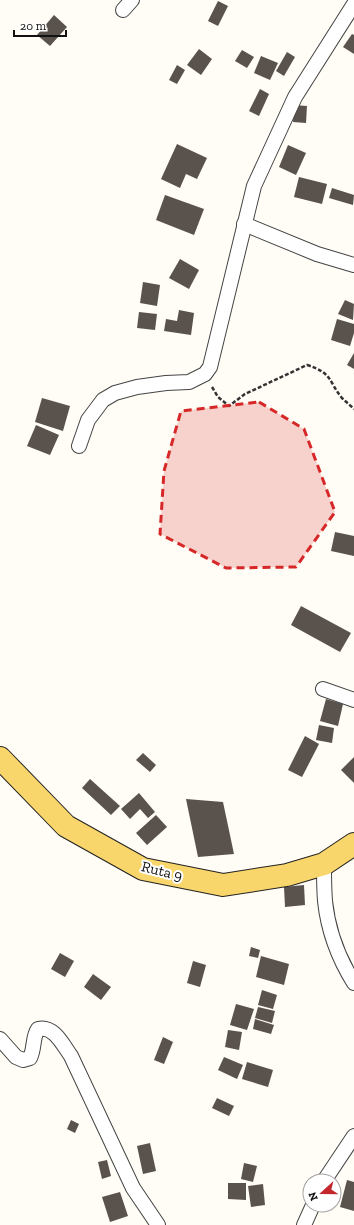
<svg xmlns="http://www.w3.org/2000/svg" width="354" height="1225" viewBox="0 0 354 1225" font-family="'Zilla Slab',serif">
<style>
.building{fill:#5a524d}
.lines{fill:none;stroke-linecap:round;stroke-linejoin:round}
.minor-casing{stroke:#444;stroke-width:16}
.primary-casing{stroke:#222;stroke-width:24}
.path{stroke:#333;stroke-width:2.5;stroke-dasharray:4 2;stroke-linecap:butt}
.minor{stroke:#fff;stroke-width:14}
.primary{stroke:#f9d66b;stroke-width:22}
.marked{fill:#d62828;fill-opacity:0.2;stroke:#d62828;stroke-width:3;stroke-dasharray:8 5;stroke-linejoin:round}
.labels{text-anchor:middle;stroke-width:4;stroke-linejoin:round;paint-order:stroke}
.street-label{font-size:15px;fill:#111;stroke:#fff}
</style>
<rect width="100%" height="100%" fill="#fffdf5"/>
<g class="building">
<path d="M218 1 228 6 218 26 208 21Z"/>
<path d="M54 15 67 27 50 46 37 35Z"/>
<path d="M352 34 354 35V54L343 47Z"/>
<path d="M199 49 212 59 201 75 187 65Z"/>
<path d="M242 50 254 57 247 68 235 61Z"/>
<path d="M287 52 295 57 284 76 276 71Z"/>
<path d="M261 56 278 63 270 80 254 73Z"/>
<path d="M177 65 185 70 177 84 169 80Z"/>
<path d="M260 89 269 94 259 116 249 111Z"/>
<path d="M294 105 307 106 306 123 293 122Z"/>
<path d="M177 144 207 158 197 179 186 174 180 188 161 179Z"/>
<path d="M288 145 306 153 296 175 279 167Z"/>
<path d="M299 177 327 184 322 204 294 197Z"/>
<path d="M332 188 354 195 353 205 329 198Z"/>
<path d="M165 195 204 209 194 235 156 220Z"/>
<path d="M180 259 199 270 189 289 169 278Z"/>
<path d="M143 282 160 285 157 306 140 303Z"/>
<path d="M345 300 354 304 353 320 338 314Z"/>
<path d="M179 310 194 313 191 335 164 331 166 319 177 321Z"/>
<path d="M139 312 157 314 155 330 137 328Z"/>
<path d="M337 319 354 324V333L350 346 331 340Z"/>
<path d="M354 353V369L347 365Z"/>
<path d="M42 398 70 406 63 431 35 422Z"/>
<path d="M36 425 59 435 50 455 27 446Z"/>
<path d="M335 532 354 536V556L331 551Z"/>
<path d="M301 606 351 633 340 652 291 625Z"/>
<path d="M326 699 343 704 338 726 320 721Z"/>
<path d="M319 725 334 728 332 743 316 740Z"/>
<path d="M305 736 319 744 302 777 288 770Z"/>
<path d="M143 753 156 765 150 772 136 760Z"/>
<path d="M354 757V783L341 770Z"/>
<path d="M90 779 120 806 111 815 82 788Z"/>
<path d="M139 793 155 812 148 818 140 809 130 819 121 809Z"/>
<path d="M186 799 223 802 234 854 198 857Z"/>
<path d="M156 815 167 827 147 845 136 833Z"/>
<path d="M304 885 305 905 285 907 284 887Z"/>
<path d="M251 947 260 950 258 958 249 956Z"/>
<path d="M60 953 74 961 65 977 51 969Z"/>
<path d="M261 956 289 964 284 985 256 977Z"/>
<path d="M193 961 206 965 200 987 187 983Z"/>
<path d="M93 974 111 987 101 1000 84 987Z"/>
<path d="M262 990 277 995 273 1009 258 1005Z"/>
<path d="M236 1004 254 1009 247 1030 230 1025Z"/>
<path d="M258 1007 275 1011 272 1023 255 1018Z"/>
<path d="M255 1019 274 1025 271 1034 253 1029Z"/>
<path d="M228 1030 242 1032 239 1050 225 1047Z"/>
<path d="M163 1037 173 1042 164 1064 154 1060Z"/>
<path d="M224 1057 243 1065 237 1079 218 1070Z"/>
<path d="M247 1062 273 1070 268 1087 242 1079Z"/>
<path d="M217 1098 234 1106 229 1116 212 1108Z"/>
<path d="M71 1120 79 1124 75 1133 67 1129Z"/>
<path d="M150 1143 156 1171 143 1174 137 1146Z"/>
<path d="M107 1160 111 1176 102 1179 98 1162Z"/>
<path d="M244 1163 257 1166 253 1182 241 1179Z"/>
<path d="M347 1180 354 1182V1211L340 1207Z"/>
<path d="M228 1183H246V1200L228 1199Z"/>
<path d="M263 1184 265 1205 251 1207 248 1186Z"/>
<path d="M120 1192 128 1216 110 1222 102 1197Z"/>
</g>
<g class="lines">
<g class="minor-casing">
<g id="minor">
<path d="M123 10 132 0"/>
<path d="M244 224 317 254 354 265"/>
<path d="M79 446 88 420 103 400 115 393 137 387 166 383 189 382 205 374 210 367 254 186 295 97 354 4"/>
<path d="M323 689 354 700"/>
<path d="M324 864C324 876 324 889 325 901 328 930 339 959 354 983"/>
<path d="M0 1039 16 1057 23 1060 30 1058C35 1048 32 1038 38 1029 54 1025 63 1045 71 1056L133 1188 158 1225"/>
<path d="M324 1181 354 1136"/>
<path d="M304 1225 313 1205"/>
</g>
</g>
<g class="primary-casing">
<path id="primary" d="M0 758 66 826 143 869 223 885 287 875 324 864 354 844"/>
</g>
<path class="path" d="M212 387 218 397 229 406 245 394 307 365C333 373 328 381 342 398 346 402 350 405 354 409"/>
<use href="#minor" class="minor"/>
<use href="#primary" class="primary"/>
</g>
<path class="marked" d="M259 402 304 429 335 512 296 567 226 568 160 534 164 471 181 411Z"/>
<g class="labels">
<g class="street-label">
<text transform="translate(162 871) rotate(14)" y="5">Ruta 9</text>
</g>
</g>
<g transform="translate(322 1193) rotate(249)"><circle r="19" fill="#ffffff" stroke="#a0a0a0"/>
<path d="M0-3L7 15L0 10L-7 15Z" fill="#c4262e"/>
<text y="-6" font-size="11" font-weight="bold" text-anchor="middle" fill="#111111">N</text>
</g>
<path d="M14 30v6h52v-6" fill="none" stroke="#111111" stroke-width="2"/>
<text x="20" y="30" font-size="12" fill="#111111" stroke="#ffffff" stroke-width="3" paint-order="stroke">20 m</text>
</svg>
